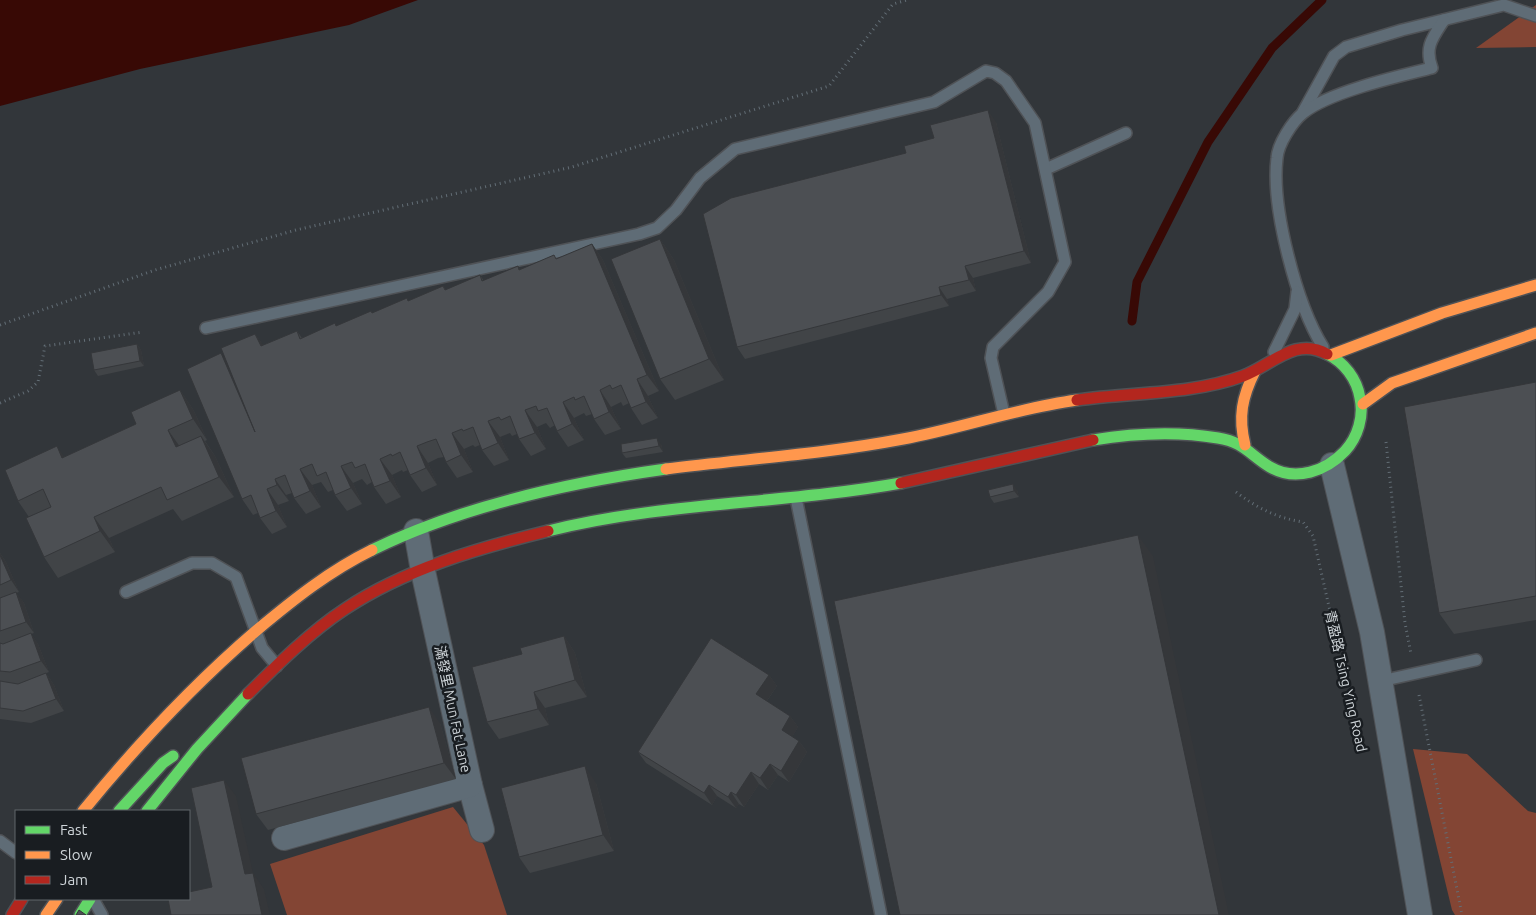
<svg xmlns="http://www.w3.org/2000/svg" width="1536" height="915" viewBox="0 0 1536 915" font-family="Ubuntu,'Noto Sans TC',sans-serif">
<style>
.forest{fill:#834534}
.water{fill:#380905}
.lines{fill:none;stroke-linecap:round;stroke-linejoin:round}
.stream{stroke:#380905;stroke-width:9}
.lane-casing{stroke:#4f5256;stroke-width:14}
.street-casing{stroke:#4f5256;stroke-width:26}
.fast-casing{stroke:#4f5256;stroke-width:14}
.slow-casing{stroke:#4f5256;stroke-width:14}
.jam-casing{stroke:#4f5256;stroke-width:14}
.path{stroke:#636e76;stroke-width:3;stroke-dasharray:1 4;stroke-linecap:butt}
.lane{stroke:#5f6c76;stroke-width:11}
.street{stroke:#5f6c76;stroke-width:24}
.fast{stroke:#63d668;stroke-width:11}
.slow{stroke:#ff974d;stroke-width:11}
.jam{stroke:#b3261e;stroke-width:11}
.wall{fill:#414447}
.shaded-wall{fill:#35373a}
.building{fill:#4c4f53;stroke:#35373a}
.labels{text-anchor:middle;stroke-width:5;stroke-linejoin:round;paint-order:stroke}
.street-label{font-size:14px;fill:#ced4d8;stroke:#191d21}
</style>
<rect width="100%" height="100%" fill="#32363a"/>
<g class="forest">
<path d="M1536 5V47L1476 48Z"/>
<path d="M1413 749 1467 754 1528 811 1536 813V915H1455L1452 910Z"/>
<path d="M453 807 484 845 507 915H287L270 864Z"/>
</g>
<path class="water" d="M0 0H418L349 25 140 69 0 106Z"/>
<g class="lines">
<path class="stream" d="M1132 321 1137 282 1208 142 1272 48 1322 0"/>
<g class="lane-casing">
<g id="lane">
<path d="M1303 112 1334 56 1346 47 1402 30 1504 5 1536 16"/>
<path d="M1046 169 1126 133"/>
<path d="M206 328 639 234 657 228 676 210 700 178 735 149 934 102 986 71 995 73 1006 81 1035 123 1065 262 1048 292 993 347 991 358 1004 414"/>
<path d="M1323 347C1297 305 1271 208 1277 158 1278 144 1292 122 1303 113 1329 92 1399 76 1432 68 1424 47 1433 37 1444 20"/>
<path d="M1274 352 1295 309 1297 292"/>
<path d="M796 498 881 915"/>
<path d="M126 592 192 563H212L236 577 262 648 277 666"/>
<path d="M1381 681 1476 660"/>
<path d="M0 841 16 853"/>
<path d="M93 899 102 915"/>
</g>
</g>
<g class="street-casing">
<g id="street">
<path d="M1332 465 1372 632 1420 915"/>
<path d="M470 785 482 830"/>
<path d="M284 838 470 785 423 571 416 531"/>
</g>
</g>
<g class="fast-casing">
<g id="fast">
<path d="M1093 440C1135 433 1177 431 1218 438 1244 442 1250 455 1270 467 1296 482 1326 471 1345 451 1358 437 1364 416 1360 398 1357 379 1344 362 1327 354"/>
<path d="M548 531C664 502 784 504 901 483"/>
<path d="M372 550C462 506 566 483 666 469"/>
<path d="M119 811 163 763 173 756"/>
<path d="M147 811 197 749 248 694"/>
<path d="M80 915 90 899"/>
</g>
</g>
<g class="slow-casing">
<g id="slow">
<path d="M1331 355 1442 313 1536 285"/>
<path d="M1363 404 1392 383 1536 333"/>
<path d="M1245 445C1238 417 1242 397 1255 371"/>
<path d="M666 469C745 459 824 454 903 439 962 428 1018 408 1077 400"/>
<path d="M83 811C136 746 193 685 257 630 293 600 329 571 372 550"/>
<path d="M46 915 57 899"/>
</g>
</g>
<g class="jam-casing">
<g id="jam">
<path d="M1077 400C1132 392 1190 395 1243 376 1271 366 1295 336 1327 354"/>
<path d="M901 483 1093 440"/>
<path d="M248 694C278 664 310 632 345 609 405 569 479 548 548 531"/>
<path d="M12 915 22 899"/>
</g>
</g>
<g class="path">
<path d="M0 325 155 270 296 230 572 167 829 86 893 4 907 0"/>
<path d="M0 403 28 391 38 382 45 346 143 332"/>
<path d="M1386 442 1405 623 1411 654"/>
<path d="M1236 492C1257 508 1277 518 1303 522L1313 536 1361 748"/>
<path d="M1419 695 1462 915"/>
</g>
<use href="#lane" class="lane"/>
<use href="#street" class="street"/>
<use href="#fast" class="fast"/>
<use href="#slow" class="slow"/>
<use href="#jam" class="jam"/>
</g>
<g class="wall">
<path d="M996 122 1031 263 973 278 976 291 947 299 949 306 745 359 737 347Z"/>
<path d="M660 239 674 260 724 380 675 400 660 379Z"/>
<path d="M592 244 603 260 659 391 648 396 658 418 642 425 631 408 629 403 623 406 621 402 611 407 621 429 605 435 594 419 592 414 586 416 584 413 574 418 584 440 568 447 557 431 555 425 550 428 546 423 537 427 546 449 531 456 519 439 517 434 512 436 510 433 500 437 509 460 494 466 482 450 480 445 475 447 473 445 464 449 473 472 457 478 446 462 444 457 438 458 428 463 437 485 422 492 410 475 408 470 403 472 402 470 392 475 401 497 386 504 374 487 372 482 367 485 362 479 353 483 362 504 347 511 335 495 333 490 328 492 321 482 312 485 321 507 306 514 294 498 292 493 286 495 289 501 278 505 287 527 272 534 260 518 258 513 253 515 242 499 225 359 255 334 263 345 297 331 302 338 373 313 407 298 408 301 443 286 446 290 480 275 484 281 518 266 520 270 557 259Z"/>
<path d="M137 344 141 350 144 366 98 376 94 370Z"/>
<path d="M1536 382V620L1454 634 1439 613Z"/>
<path d="M180 390 194 411 207 440 205 441 215 456 234 497 182 521 173 509 109 538 115 552 58 578 44 557 29 517 18 501 64 457 136 424Z"/>
<path d="M661 444 663 452 626 458 622 453Z"/>
<path d="M1017 490 1019 497 994 503 990 497Z"/>
<path d="M0 553 6 562 19 592 16 593 24 603 34 633 31 634 38 644 49 672 18 684 46 673 54 685 64 711 31 723 0 719Z"/>
<path d="M564 636 575 653 587 697 545 708 549 725 499 739 487 722 522 654Z"/>
<path d="M769 675 777 686 767 701 790 716 798 727 792 737 799 741 807 752 789 782 778 775 768 790 759 784 744 807 739 804 736 808 717 796 712 805 646 763 638 752Z"/>
<path d="M440 723 456 779 268 830 256 814Z"/>
<path d="M596 783 614 851 530 873 519 857Z"/>
</g>
<g class="shaded-wall">
<path d="M988 110 996 122 1031 263 1024 251Z"/>
<path d="M660 239 674 260 724 380 709 359Z"/>
<path d="M592 244 603 260 659 391 647 375Z"/>
<path d="M965 266 973 278 976 291 969 280Z"/>
<path d="M939 287 947 299 949 306 941 295Z"/>
<path d="M255 334 267 350 261 346Z"/>
<path d="M137 344 141 350 144 366 140 361Z"/>
<path d="M221 353 233 370 255 432Z"/>
<path d="M637 379 648 396 658 418 646 402Z"/>
<path d="M180 390 194 411 207 440 193 419Z"/>
<path d="M600 390 611 407 621 429 609 412Z"/>
<path d="M563 402 574 418 584 440 572 424Z"/>
<path d="M525 410 537 427 546 449 535 433Z"/>
<path d="M488 421 500 437 509 460 498 443Z"/>
<path d="M168 430 183 451 176 447Z"/>
<path d="M452 433 464 449 473 472 461 455Z"/>
<path d="M201 436 215 456 234 497 219 477Z"/>
<path d="M657 438 661 444 663 452 659 446Z"/>
<path d="M57 446 71 467 62 458Z"/>
<path d="M417 446 428 463 437 485 426 468Z"/>
<path d="M380 459 392 475 401 497 390 481Z"/>
<path d="M341 466 353 483 362 504 351 488Z"/>
<path d="M300 469 312 485 321 507 310 491Z"/>
<path d="M275 479 286 495 289 501 277 485Z"/>
<path d="M1013 484 1017 490 1019 497 1014 491Z"/>
<path d="M267 489 278 505 287 527 276 511Z"/>
<path d="M94 517 109 538 115 552 100 531Z"/>
<path d="M1138 535 1153 556 1229 915H1219Z"/>
<path d="M0 553 6 562 19 592 11 580 0 555Z"/>
<path d="M16 592 24 603 34 633 26 622Z"/>
<path d="M31 633 38 644 49 672 41 661Z"/>
<path d="M564 636 575 653 587 697 575 680Z"/>
<path d="M46 673 54 685 64 711 56 699Z"/>
<path d="M769 675 777 686 764 705 756 694Z"/>
<path d="M534 692 545 708 549 725 538 709Z"/>
<path d="M429 707 440 723 456 779 444 763Z"/>
<path d="M790 716 798 727 790 741 782 730Z"/>
<path d="M799 741 807 752 789 782 781 771Z"/>
<path d="M770 764 778 775 768 790 760 778Z"/>
<path d="M585 766 596 783 614 851 603 835Z"/>
<path d="M751 772 759 784 744 807 736 795Z"/>
<path d="M224 780 236 796 257 891 245 874Z"/>
<path d="M709 785 717 796 712 805 704 793Z"/>
<path d="M731 792 739 804 736 808 728 797Z"/>
<path d="M253 873 264 889 270 915H262Z"/>
</g>
<g class="building">
<path d="M988 110 1024 251 965 266 969 280 939 287 941 295 737 347 703 214 731 198 906 153 904 146 934 138 930 125Z"/>
<path d="M660 239 709 359 660 379 611 259Z"/>
<path d="M592 244 647 375 637 379 646 402 631 408 621 385 612 389 610 385 600 390 609 412 594 419 584 396 575 400 574 397 563 402 572 424 557 431 547 408 538 411 536 406 525 410 535 433 519 439 510 416 501 420 499 417 488 421 498 443 482 450 473 427 463 431 462 429 452 433 461 455 446 462 436 439 427 442 417 446 426 468 410 475 400 452 392 456 391 454 380 459 390 481 374 487 365 464 355 468 352 462 341 466 351 488 335 495 326 472 317 476 312 464 300 469 310 491 294 498 285 475 275 479 277 485 267 489 276 511 260 518 251 495 242 499 187 369 221 353 255 432 221 348 255 334 261 346 297 331 300 339 335 323 336 326 371 311 372 313 407 298 408 301 443 286 445 290 480 275 482 281 518 266 519 270 554 255 556 259Z"/>
<path d="M137 344 140 361 94 370 91 353Z"/>
<path d="M1536 382V596L1439 613 1404 407Z"/>
<path d="M180 390 193 419 168 430 176 447 201 436 219 477 167 500 161 487 94 517 100 531 44 557 26 518 51 507 43 489 18 501 5 470 57 446 62 458 136 424 131 412Z"/>
<path d="M657 438 659 446 622 453 621 444Z"/>
<path d="M1013 484 1014 491 990 497 988 490Z"/>
<path d="M1138 535 1219 915H900L834 601Z"/>
<path d="M0 555 11 580 0 585Z"/>
<path d="M16 592 26 622 0 631V598Z"/>
<path d="M31 633 41 661 10 672 0 671V643L3 644Z"/>
<path d="M564 636 575 680 534 692 538 709 487 722 472 667 522 654 520 648Z"/>
<path d="M711 638 769 675 756 694 790 716 782 730 799 741 781 771 770 764 760 778 751 772 736 795 731 792 728 797 709 785 704 793 638 752Z"/>
<path d="M46 673 56 699 23 711 0 708V681L18 684Z"/>
<path d="M429 707 444 763 256 814 241 758Z"/>
<path d="M585 766 603 835 519 857 501 788Z"/>
<path d="M224 780 245 874 253 873 262 915H171L168 899H189V892L212 887 191 788Z"/>
<path d="M79 910 86 915H76Z"/>
</g>
<g class="labels">
<g class="street-label">
<text transform="translate(1346 681) rotate(77)" y="5">青盈路 Tsing Ying Road</text>
<text transform="translate(453 709) rotate(78)" y="5">滿發里 Mun Fat Lane</text>
</g>
</g>
<rect x="15" y="810" width="175" height="90" fill="#191d21" stroke="#61666a"/>
<rect x="25" y="826" width="25" height="8" fill="#63d668" stroke="#61666a"/>
<text x="60" y="835" font-size="15" fill="#ced4d8">Fast</text>
<rect x="25" y="851" width="25" height="8" fill="#ff974d" stroke="#61666a"/>
<text x="60" y="860" font-size="15" fill="#ced4d8">Slow</text>
<rect x="25" y="876" width="25" height="8" fill="#b3261e" stroke="#61666a"/>
<text x="60" y="885" font-size="15" fill="#ced4d8">Jam</text>
</svg>
